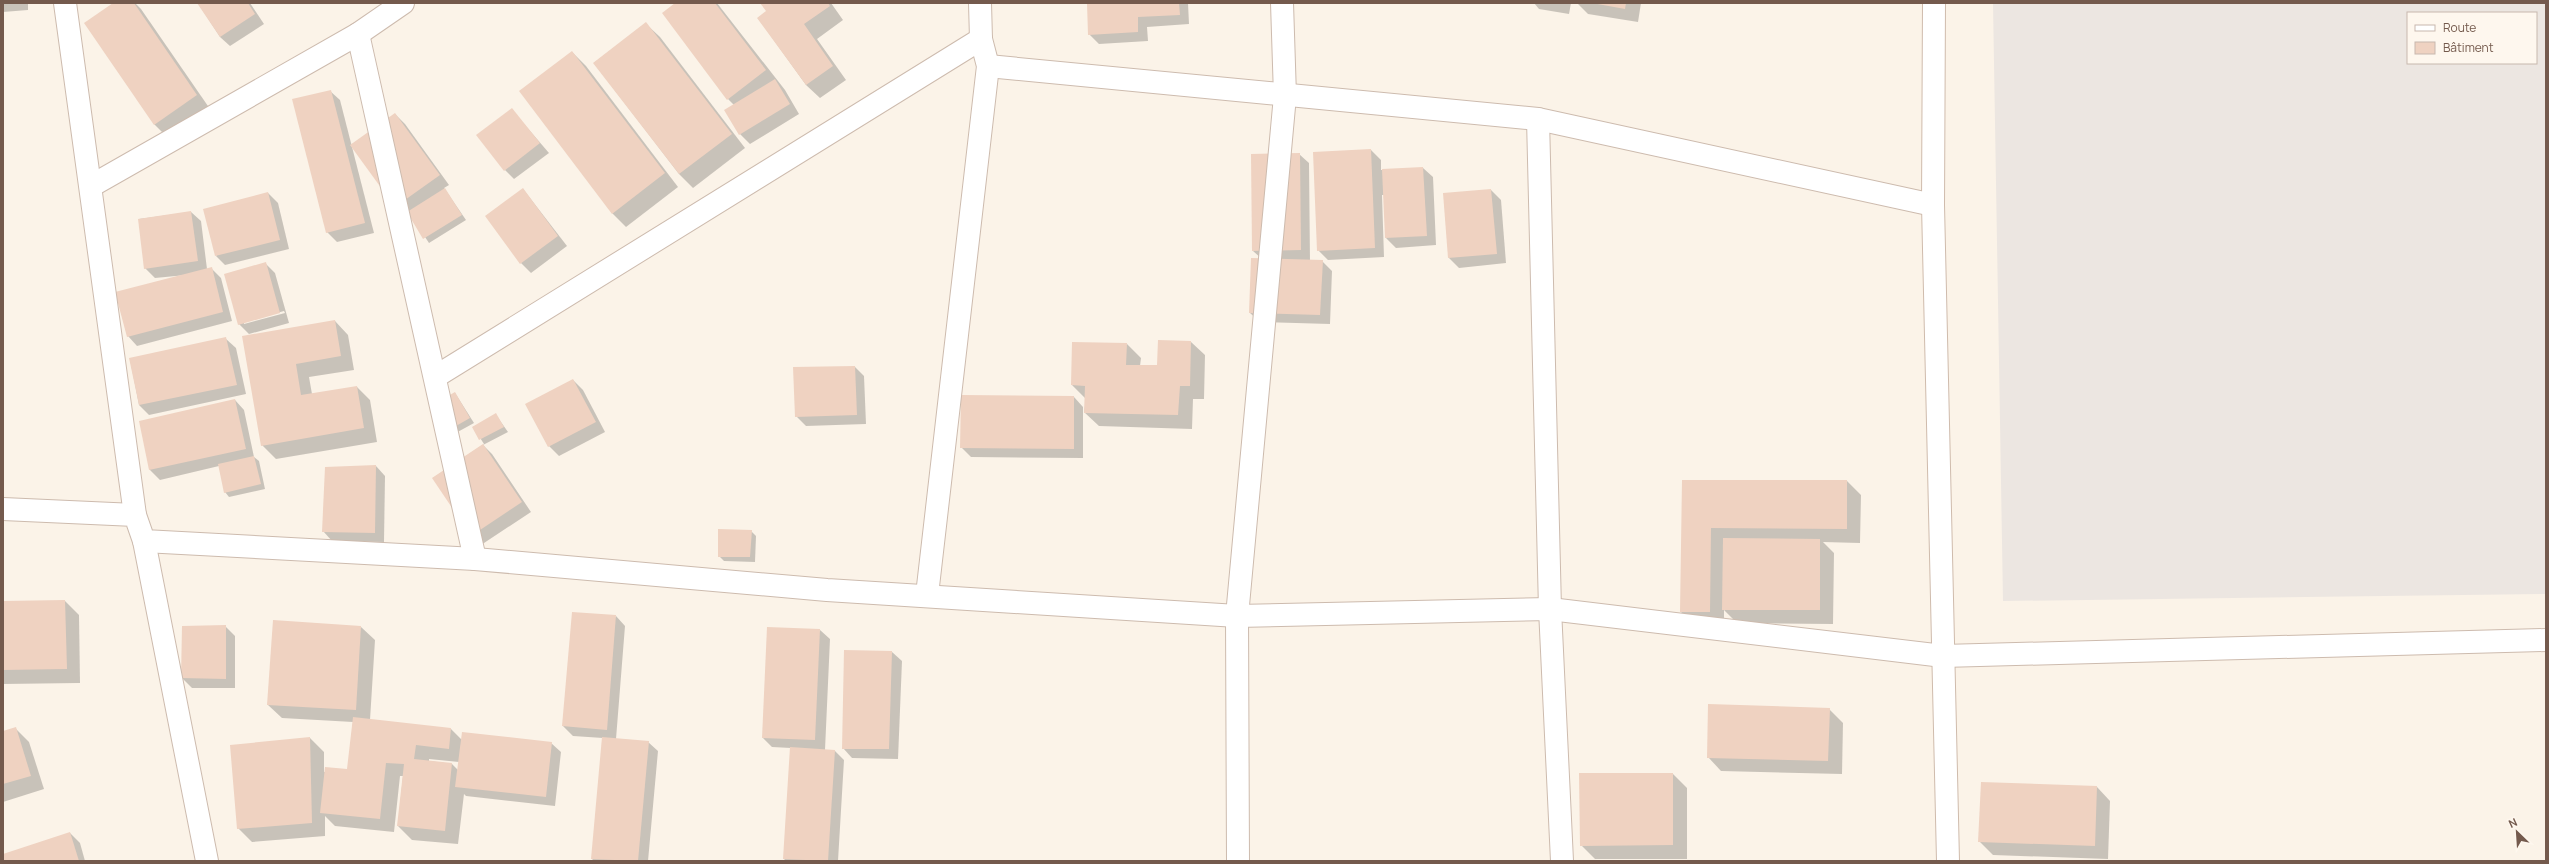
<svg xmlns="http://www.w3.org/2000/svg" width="2549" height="864" viewBox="0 0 2549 864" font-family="Manrope,sans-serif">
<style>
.industrial{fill:#ece6e1;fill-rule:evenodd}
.shadow{fill:#0003;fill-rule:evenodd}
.building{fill:#efd2c1}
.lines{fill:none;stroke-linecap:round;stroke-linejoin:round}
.street-casing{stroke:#cdbbae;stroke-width:24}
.secondary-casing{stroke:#cfbbac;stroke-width:24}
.street{stroke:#fff;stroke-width:22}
.secondary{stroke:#fff;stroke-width:22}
</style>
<rect width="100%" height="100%" fill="#fbf3e8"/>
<path class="industrial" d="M1993 3H2546V594L2003 601ZM2408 13H2536V63H2408Z"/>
<g class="shadow">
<path d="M3 3H28V10L3 12Z"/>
<path d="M115 3H135L141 9 210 109 168 138 154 124Z"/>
<path d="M198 3H250L264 24 230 46 220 37Z"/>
<path d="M676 3H717L785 90 799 114 750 144 740 134 726 110 734 105 728 99Z"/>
<path d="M762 3H831L843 20 817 39 846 80 820 98 806 85 758 18 768 11Z"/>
<path d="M1088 3H1188L1189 24 1147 27 1148 41 1099 44 1089 34Z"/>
<path d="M1534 3H1571L1569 14 1539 9Z"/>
<path d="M1577 3H1641L1638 22 1588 14Z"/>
<path d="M646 24 660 37 745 148 693 188 679 174 594 63Z"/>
<path d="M572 52 586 66 678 187 626 227 612 213Z"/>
<path d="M330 91 340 100 374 233 337 242 327 232Z"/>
<path d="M512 110 549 153 514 179 505 170Z"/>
<path d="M395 114 405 124 449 185 444 188 466 220 429 243 409 213 352 145Z"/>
<path d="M1371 150 1381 160V170L1423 168 1433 177 1436 245 1396 248 1386 238 1384 195H1382L1384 257 1328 260 1318 250 1314 153Z"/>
<path d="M1299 154 1309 163 1310 261H1322L1332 271 1330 324 1260 322 1250 313 1262 259 1253 251Z"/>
<path d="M523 189 567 246 531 273 521 263Z"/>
<path d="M1491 190 1501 200 1506 263 1459 268 1449 258 1444 194Z"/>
<path d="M268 193 278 203 289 249 225 265 216 256Z"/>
<path d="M191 212 201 221 207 269 211 268 221 278 232 321 137 346 128 336 186 275 155 278 145 268 139 219Z"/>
<path d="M265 263 275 273 289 323 249 334 239 324ZM284 311 285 313 244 324V322Z"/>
<path d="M335 321 348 335 354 370 309 377 312 394 357 387 370 400 377 442 276 459 262 445 244 337Z"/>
<path d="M226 339 236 348 246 394 149 415 139 405 130 359Z"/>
<path d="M1191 342 1205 355 1204 399H1193L1192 429 1099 426 1084 412 1086 399 1072 385 1127 344 1141 358 1140 366H1158Z"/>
<path d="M855 367 864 376 866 424 806 426 796 416Z"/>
<path d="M573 380 583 390 605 432 559 456 549 446Z"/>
<path d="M455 393 474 423 454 434Z"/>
<path d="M1074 397 1083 407V458L971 457 961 447Z"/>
<path d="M235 400 244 410 254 457 259 461 265 489 229 497 225 492 219 466 160 480 150 470 140 422Z"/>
<path d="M496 415 508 432 483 445 492 454 531 512 481 545 433 478 484 444 473 427Z"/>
<path d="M376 466 385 476 384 542 332 541 323 531Z"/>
<path d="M1683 481H1847L1861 495 1860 543 1823 542 1834 553 1833 624 1737 623 1724 610V626H1695L1681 612Z"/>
<path d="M751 531 756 536 755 562 724 561 719 556Z"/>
<path d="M65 601 79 615 80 683 3 684V602Z"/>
<path d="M616 616 625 626 616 739 648 742 658 751 648 861H594L592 859 603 738 573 736 563 726Z"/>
<path d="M225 626 235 636V688H192L182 678Z"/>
<path d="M361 627 375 640 370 720 451 729 462 740 551 743 561 752 555 806 466 796 464 794 458 844 412 840 398 826 403 776H400L394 832 335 826 325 816V836L252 842 238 828 231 746 310 738 324 752V772L348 770 353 722 282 718 268 705ZM429 759 459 762 458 770 452 764 429 761Z"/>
<path d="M820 630 830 639 825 750 835 751 844 760 838 861H786L784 859 791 748 772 747 763 738Z"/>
<path d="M892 652 902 661 898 759 852 758 843 748Z"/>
<path d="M1829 709 1843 723 1842 774 1721 771 1708 757Z"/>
<path d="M15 728 29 742 44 789 3 802V732Z"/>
<path d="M1580 774H1673L1687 788V859H1595L1581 845Z"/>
<path d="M2097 787 2110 801 2108 859 1993 855 1979 841Z"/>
<path d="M70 833 80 843 85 861H4L3 855Z"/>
</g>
<g class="building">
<path d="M113 3H134L197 95 154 125 84 23Z"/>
<path d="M197 3H248L255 14 220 37Z"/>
<path d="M675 3H715L766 70 727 100 662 13Z"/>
<path d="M760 3H828L830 6 804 24 833 66 806 85 757 18 766 11Z"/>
<path d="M1087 3H1179L1180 15 1138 17V32L1088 35Z"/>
<path d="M1592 3H1626L1625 9Z"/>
<path d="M646 22 732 134 679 174 593 63Z"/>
<path d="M572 51 665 173 612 214 519 91Z"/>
<path d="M775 79 790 104 739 135 724 110Z"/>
<path d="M331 90 365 223 326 233 292 99Z"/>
<path d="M512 108 540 143 504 171 476 135Z"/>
<path d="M395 113 440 175 395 207 350 145Z"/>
<path d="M1371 149 1375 248 1317 251 1313 152Z"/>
<path d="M1300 153 1301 250 1252 251 1251 154Z"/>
<path d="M1423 167 1427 236 1385 238 1382 169Z"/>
<path d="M445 188 462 215 423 239 407 212Z"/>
<path d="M523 188 558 236 520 264 485 216Z"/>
<path d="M1491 189 1497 254 1448 258 1443 193Z"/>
<path d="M268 192 280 240 215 256 203 209Z"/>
<path d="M191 211 198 261 144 269 138 219Z"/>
<path d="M1251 258 1323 260 1320 315 1249 313Z"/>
<path d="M266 262 280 313 238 325 224 274Z"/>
<path d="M212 267 223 312 127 337 115 292Z"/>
<path d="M335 320 341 356 296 364 301 395 357 386 364 428 261 446 242 336Z"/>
<path d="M226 337 237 385 139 405 129 358Z"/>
<path d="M1158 340 1191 341 1190 386H1180L1178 415 1084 413 1085 386 1071 385 1072 342 1127 343 1126 365H1157Z"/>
<path d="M855 366 857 415 795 417 793 367Z"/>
<path d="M573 379 596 422 548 447 525 404Z"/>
<path d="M455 392 470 418 449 430 434 404Z"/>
<path d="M961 395 1074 396V449L960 448Z"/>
<path d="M235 399 246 449 149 470 139 421Z"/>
<path d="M496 413 504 427 479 440 472 427Z"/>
<path d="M483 444 522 502 471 536 432 478Z"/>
<path d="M254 456 261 484 224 493 218 464Z"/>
<path d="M376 465 375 533 322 532 325 467Z"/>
<path d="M1682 480H1847V529L1711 528 1710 612H1680Z"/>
<path d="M718 529 752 530 750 557H718Z"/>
<path d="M1723 538 1820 539V610H1722Z"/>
<path d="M65 600 67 669 3 670V601Z"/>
<path d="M572 612 616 615 607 730 562 726Z"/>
<path d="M273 620 361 626 356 710 267 705Z"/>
<path d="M226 625V679L181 678 182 626Z"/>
<path d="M767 627 820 629 815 740 762 738Z"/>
<path d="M844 650 892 651 889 749H842Z"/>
<path d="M1708 704 1830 708 1828 761 1707 758Z"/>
<path d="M353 717 451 728 449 749 416 745 414 759 452 763 445 831 397 826 404 764 386 763 380 819 320 813 325 767 347 769Z"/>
<path d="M16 727 31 776 3 784V731Z"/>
<path d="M462 732 552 742 546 797 455 787Z"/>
<path d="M310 737 312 823 237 829 230 745Z"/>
<path d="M602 737 649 741 638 861 591 859Z"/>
<path d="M790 747 835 750 828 861 783 859Z"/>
<path d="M1579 773H1673V845L1580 846Z"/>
<path d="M1981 782 2097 786 2095 846 1978 842Z"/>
<path d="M70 832 79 861H3V854Z"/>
</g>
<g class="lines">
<g class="street-casing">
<g id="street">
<path d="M65 3 135 515"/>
<path d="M358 34 475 559"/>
<path d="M988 66 1538 119 1933 205"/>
<path d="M1538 119 1550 609 1562 861"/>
<path d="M91 186 358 34 403 3"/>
<path d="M435 377 981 39"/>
<path d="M3 509 135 515 144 541 475 559 827 590 1237 616 1550 609 1943 656 2546 640"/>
<path d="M144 541 207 861"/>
<path d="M927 595 988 66 981 39 980 3"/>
<path d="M1238 861 1237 616 1285 96 1282 3"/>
</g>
</g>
<g class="secondary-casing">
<path id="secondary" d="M1934 3 1933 205 1948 861"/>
</g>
<use href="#street" class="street"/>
<use href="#secondary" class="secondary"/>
</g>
<rect width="2549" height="864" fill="none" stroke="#745a4d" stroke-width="8"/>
<rect x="2407" y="12" width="130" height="52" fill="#fef7ee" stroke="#c7b8ae"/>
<rect x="2415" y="25" width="20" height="6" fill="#ffffff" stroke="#c7b8ae"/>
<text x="2443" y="32" font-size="12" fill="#745a4d">Route</text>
<rect x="2415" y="42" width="20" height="12" fill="#efd2c1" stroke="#c7b8ae"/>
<text x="2443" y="52" font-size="12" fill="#745a4d">Bâtiment</text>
<g transform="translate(2517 832) rotate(335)" stroke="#fef7ee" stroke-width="3" paint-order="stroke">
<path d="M0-3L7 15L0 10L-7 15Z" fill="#745a4d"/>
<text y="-6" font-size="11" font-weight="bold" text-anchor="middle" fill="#745a4d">N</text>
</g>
</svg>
